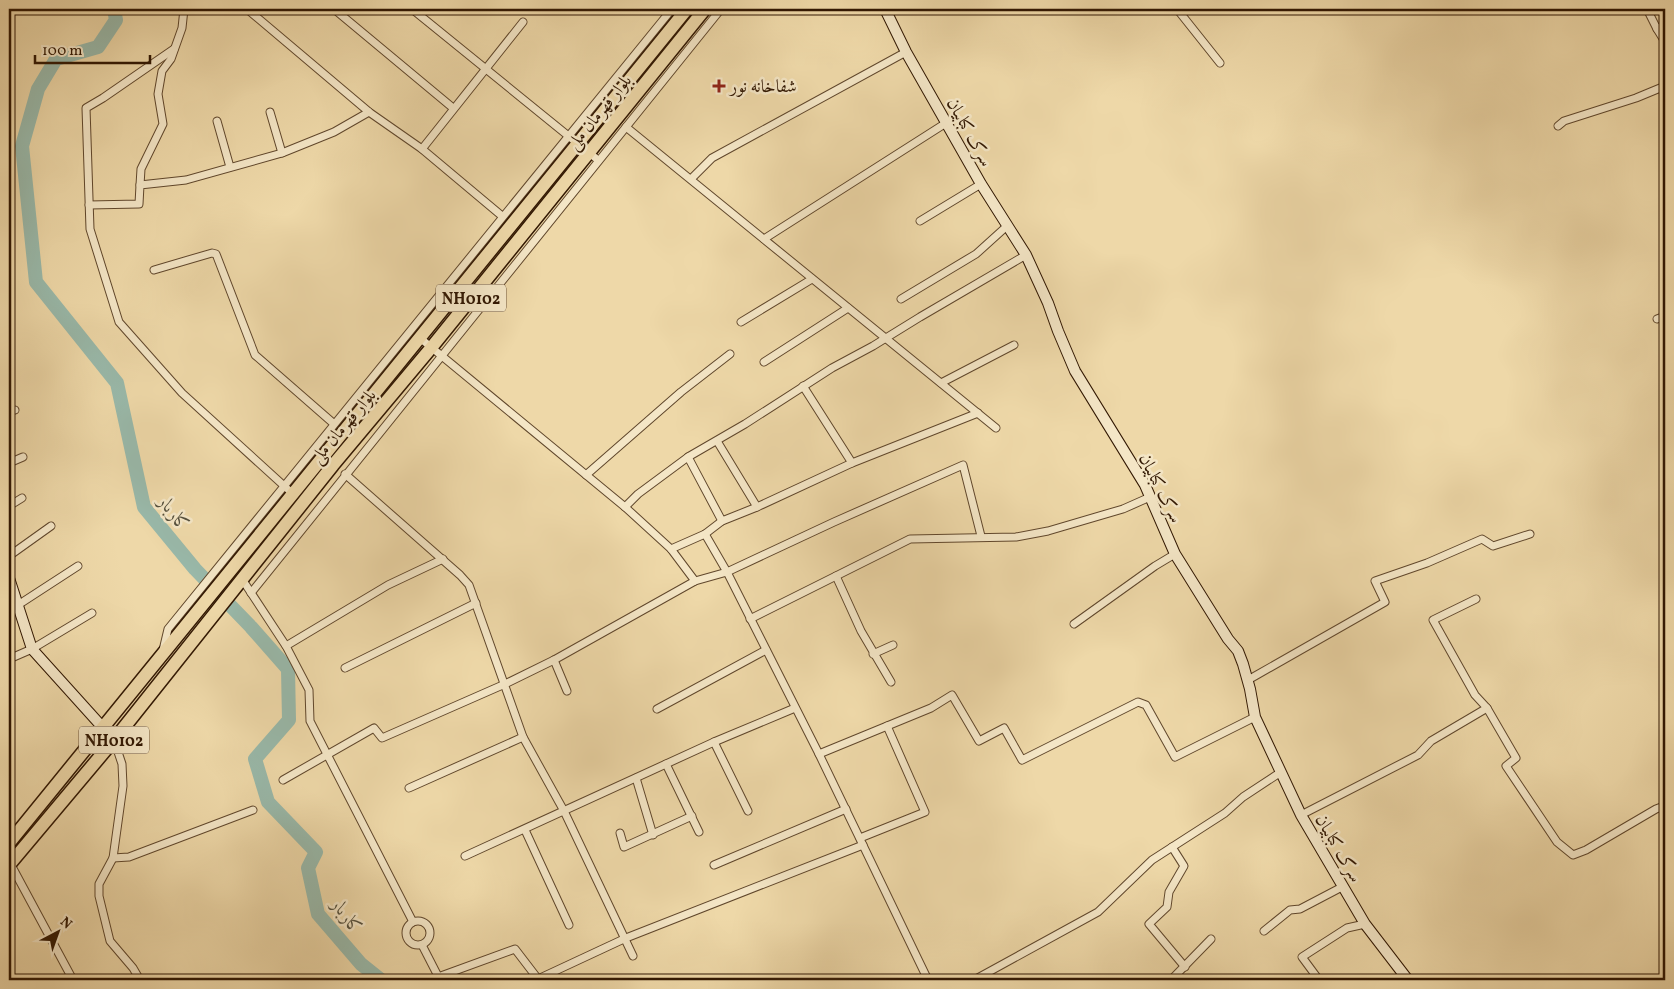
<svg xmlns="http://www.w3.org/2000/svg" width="1674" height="989" viewBox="0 0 1674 989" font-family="Vollkorn,Amiri,serif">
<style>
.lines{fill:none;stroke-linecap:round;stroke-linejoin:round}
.river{stroke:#99b9aa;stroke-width:14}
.street-casing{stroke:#60472c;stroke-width:9}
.secondary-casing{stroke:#311702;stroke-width:12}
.highway-casing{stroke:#311702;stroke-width:15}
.street{stroke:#f4e6c6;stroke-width:7}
.secondary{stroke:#f4e6c6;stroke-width:10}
.highway{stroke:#eed8a8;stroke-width:12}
.poi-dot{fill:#8f2418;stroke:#f4e6c6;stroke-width:2}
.labels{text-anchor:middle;stroke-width:5;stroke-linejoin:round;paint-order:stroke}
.shield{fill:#f4e6c6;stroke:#6c553d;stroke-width:1}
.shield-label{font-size:16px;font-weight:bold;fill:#311702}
.poi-label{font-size:18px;fill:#311702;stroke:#f4e6c6;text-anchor:start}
.street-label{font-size:18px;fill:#311702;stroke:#f4e6c6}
.water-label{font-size:19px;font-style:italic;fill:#55503d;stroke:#f4e6c6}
</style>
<rect width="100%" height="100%" fill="#eed8a8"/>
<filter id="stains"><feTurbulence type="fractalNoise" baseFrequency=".004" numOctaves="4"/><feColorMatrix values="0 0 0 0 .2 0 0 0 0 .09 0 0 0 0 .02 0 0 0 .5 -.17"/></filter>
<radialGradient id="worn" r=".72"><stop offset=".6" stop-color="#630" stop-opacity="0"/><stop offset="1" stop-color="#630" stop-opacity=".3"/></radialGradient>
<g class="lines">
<path class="river" d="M114 9 116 20 98 47 56 59 38 89 22 146 36 282 117 383 144 507 195 569 251 627 288 669 289 720 255 759 268 802 316 852 308 868 318 914 361 964 381 980"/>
<g class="street-casing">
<g id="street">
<path d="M247 9 369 112 422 149 502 216"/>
<path d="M334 9 453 108"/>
<path d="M412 9 598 160"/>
<path d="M1177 9 1220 63"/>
<path d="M1647 9 1657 29 1665 42"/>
<path d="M1657 29 1665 25"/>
<path d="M174 49 103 98 86 108 90 229 119 322 182 393 293 494"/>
<path d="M270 112 282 153"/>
<path d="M217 121 230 167"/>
<path d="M1558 126 1564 121 1636 98 1665 86"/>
<path d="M626 127 996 428"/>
<path d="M422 149 523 22"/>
<path d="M691 179 712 158 906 52"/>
<path d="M140 185 141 169 163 124 158 94 162 71 171 59 182 28 184 9"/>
<path d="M89 205 139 204 140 185 186 180 282 153 334 132 369 112"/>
<path d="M920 221 981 184"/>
<path d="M764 239 946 123"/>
<path d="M154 270 212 253 216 254 255 355 333 423"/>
<path d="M901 299 976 254 1007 226"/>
<path d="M1657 319 1665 316"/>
<path d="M741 322 812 279"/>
<path d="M420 338 625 507 671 549 695 581"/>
<path d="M764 362 848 308"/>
<path d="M941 383 1014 345"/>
<path d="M803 386 852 463"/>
<path d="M9 412 15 410"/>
<path d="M717 441 757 507"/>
<path d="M688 457 722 521"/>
<path d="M9 463 23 457"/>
<path d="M345 474 460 575 469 585 523 737 564 811 633 956"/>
<path d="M586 475 681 392 730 354"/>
<path d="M9 506 22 498"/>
<path d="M625 507 638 494 688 457 745 424 832 368 873 346 920 317 1026 255"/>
<path d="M705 534 727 572 819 754 928 980"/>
<path d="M671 549 705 534 722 521 757 507 852 463 978 413"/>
<path d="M9 556 51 526"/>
<path d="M836 576 861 631 891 682"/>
<path d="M242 579 286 646 309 690 310 721 413 922"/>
<path d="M251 593 721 9"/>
<path d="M18 605 78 566"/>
<path d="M750 619 910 539 1016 537 1048 531 1123 509 1150 497"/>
<path d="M1074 624 1155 566 1175 554"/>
<path d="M286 646 388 585 443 559"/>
<path d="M163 650 168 629 672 9"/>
<path d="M873 654 893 645"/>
<path d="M9 659 32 649 92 613"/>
<path d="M554 660 567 691"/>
<path d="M345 668 476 603"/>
<path d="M1248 680 1385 602 1375 581 1427 563 1482 539 1493 546 1530 534"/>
<path d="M1487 708 1516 758 1506 766 1557 842 1573 855 1586 850 1656 809 1664 806 1665 808"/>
<path d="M657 709 766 650"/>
<path d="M114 740 122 764 123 786 113 858 99 884V896L110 941 133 968 140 980"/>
<path d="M714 742 748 811"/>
<path d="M819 754 931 708 952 695 979 741 1004 728 1022 760 1138 702 1146 705 1175 757 1255 717"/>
<path d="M666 764 699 832"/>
<path d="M636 778 653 835"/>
<path d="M283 780 374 728 382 738 505 684 554 660 695 581 727 572 834 522 963 465 981 536"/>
<path d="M409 788 523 737"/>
<path d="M1301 815 1418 755 1431 741 1487 708 1475 695 1433 620 1476 599"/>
<path d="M525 830 569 925"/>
<path d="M620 833 624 847 692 816"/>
<path d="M860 838 925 812 887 726"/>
<path d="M1172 847 1184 866 1169 892 1167 907 1149 924 1185 967"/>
<path d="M465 856 714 742 795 708"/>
<path d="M113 858 129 857 253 810"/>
<path d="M10 863 73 980"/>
<path d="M714 865 846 809"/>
<circle cx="418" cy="933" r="12"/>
<path d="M1264 931 1290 910 1300 909 1342 887"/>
<path d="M422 945 440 980"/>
<path d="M438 977 515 949 538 979 626 938 863 845"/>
<path d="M919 980 927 977"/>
<path d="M974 980 1098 912 1152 860 1225 813 1243 797 1281 772"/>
<path d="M1171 980 1211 939"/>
<path d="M1319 980 1302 957 1347 928 1365 924"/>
</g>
</g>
<g class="secondary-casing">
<g id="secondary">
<path d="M885 9 906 52 981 184 1026 255 1048 303 1058 331 1075 371 1145 485 1175 554 1228 639 1238 651 1243 664 1250 689 1255 717 1301 815 1365 924 1408 980"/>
<path d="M9 578 32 649 114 740"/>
</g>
</g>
<g class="highway-casing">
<g id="highway">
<path d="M9 843 687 9"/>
<path d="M9 865 114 740 333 465 431 348 705 9"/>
</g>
</g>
<use href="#street" class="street"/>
<use href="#secondary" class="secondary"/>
<use href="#highway" class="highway"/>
</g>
<path class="poi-dot" d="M716.5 78.5h5v5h5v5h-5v5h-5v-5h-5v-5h5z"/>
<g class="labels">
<g class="shield">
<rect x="436" y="284.5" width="70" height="27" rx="4"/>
<rect x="79" y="726.5" width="70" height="27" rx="4"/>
</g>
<g class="shield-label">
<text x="471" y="304">NH0102</text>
<text x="114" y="746">NH0102</text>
</g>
<g class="poi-label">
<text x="730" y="92">شفاخانه نور</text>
</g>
<g class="street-label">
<text transform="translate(599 112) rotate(-51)" y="6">بلوار قهرمان ملی</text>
<text transform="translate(970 132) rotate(61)" y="6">سرک کبابیان</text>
<text transform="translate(343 426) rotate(-50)" y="6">بلوار قهرمان ملی</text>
<text transform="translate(1161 488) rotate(63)" y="6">سرک کبابیان</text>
<text transform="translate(1339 848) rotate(60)" y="6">سرک کبابیان</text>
</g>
<g class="water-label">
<text transform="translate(175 513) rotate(53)" y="7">کاربار</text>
<text transform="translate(348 916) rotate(54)" y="7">کاربار</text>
</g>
</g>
<rect width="1674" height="989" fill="none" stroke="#eed8a8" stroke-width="30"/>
<rect x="10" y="10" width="1654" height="969" fill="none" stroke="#311702" stroke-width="2.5"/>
<rect x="15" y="15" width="1644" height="959" fill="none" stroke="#311702"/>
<g transform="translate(58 932) rotate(41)" stroke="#f4e6c6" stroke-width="4" paint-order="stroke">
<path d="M0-4L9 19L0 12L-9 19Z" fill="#311702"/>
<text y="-8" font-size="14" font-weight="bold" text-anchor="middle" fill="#311702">N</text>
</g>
<path d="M35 55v8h115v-8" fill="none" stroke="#311702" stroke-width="2.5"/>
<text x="42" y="55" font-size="15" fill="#311702" stroke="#f4e6c6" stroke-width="4" paint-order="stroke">100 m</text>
<rect width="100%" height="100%" filter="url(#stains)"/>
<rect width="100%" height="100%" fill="url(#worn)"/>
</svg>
